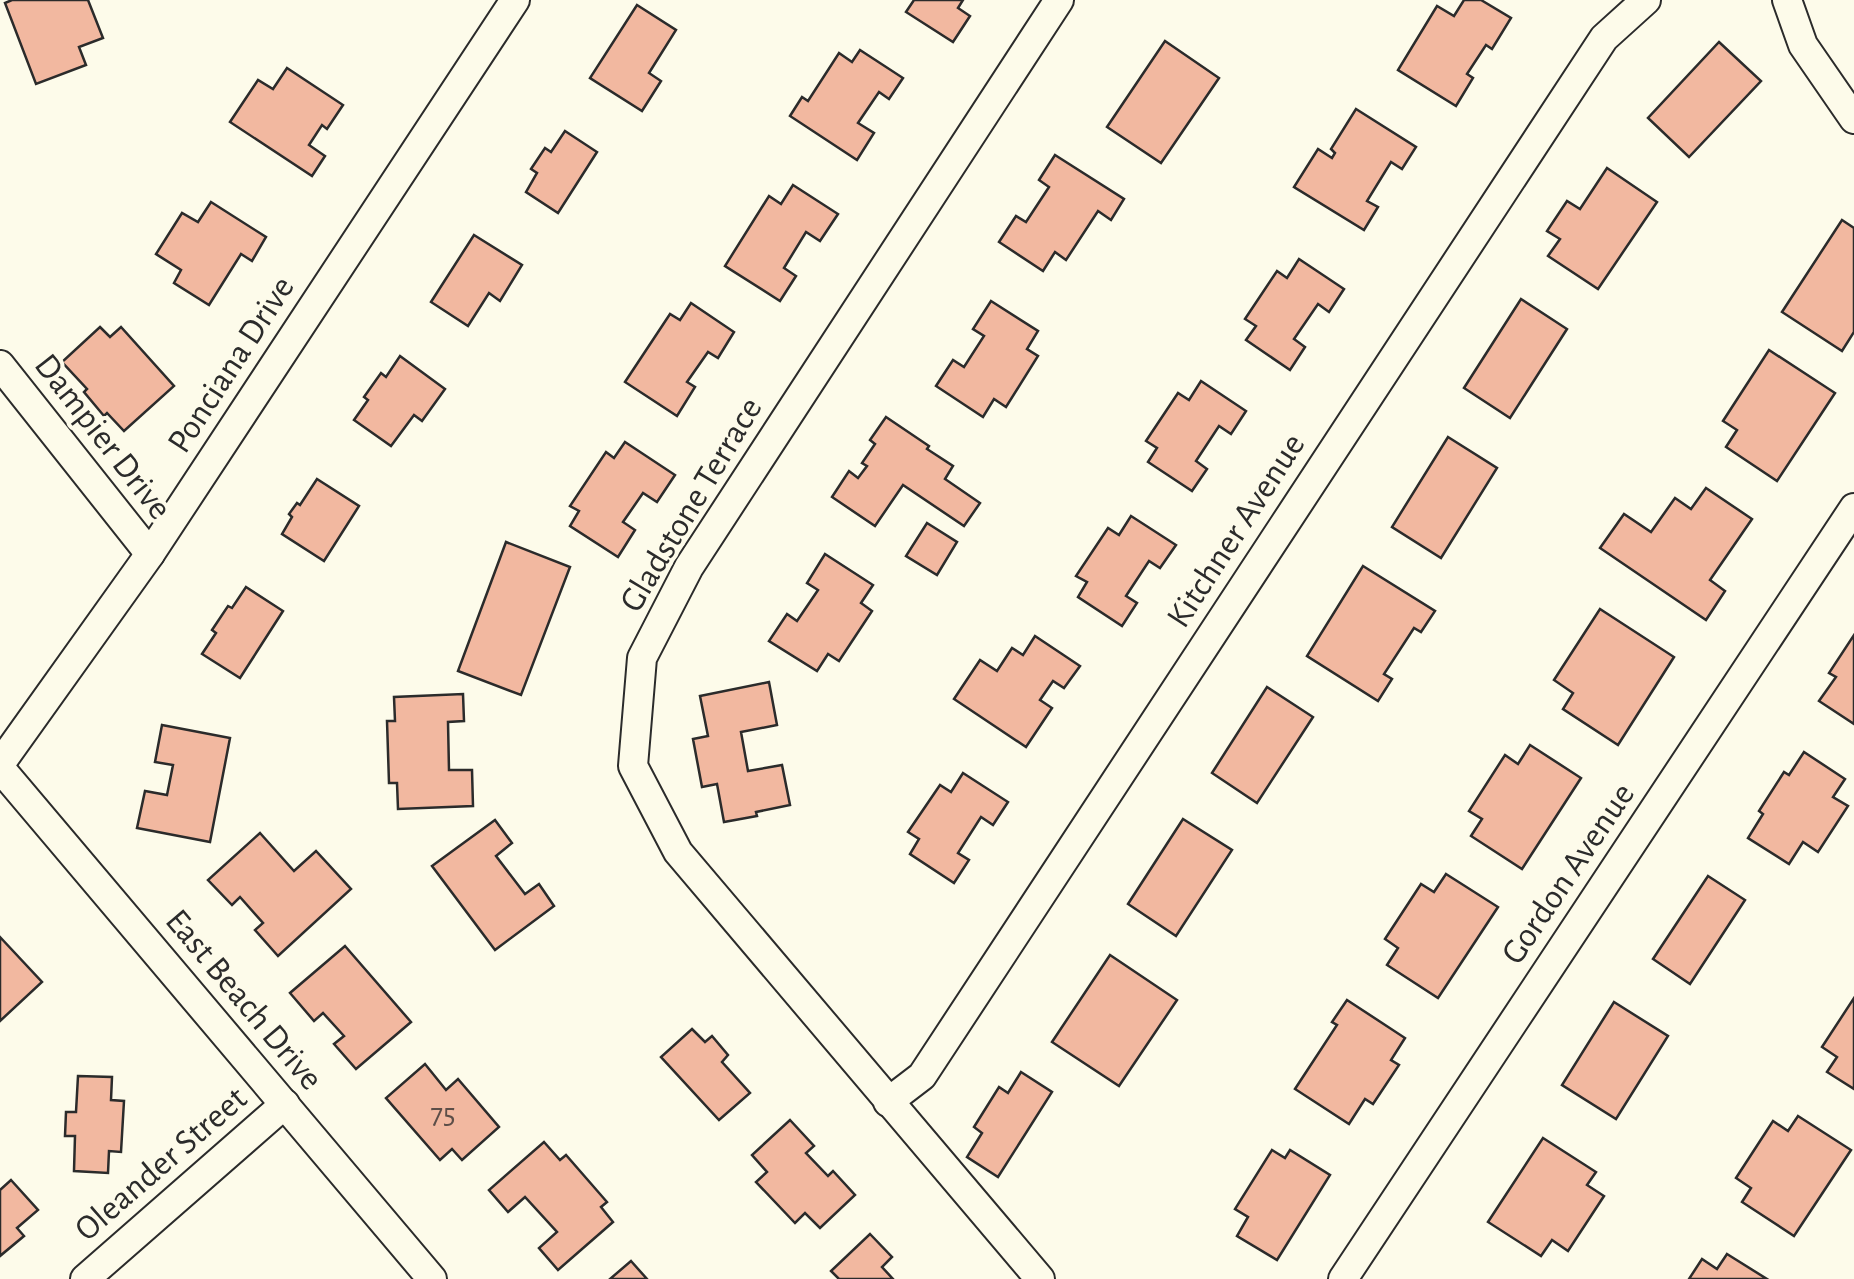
<svg xmlns="http://www.w3.org/2000/svg" width="1854" height="1279" viewBox="0 0 1854 1279" font-family="'Alegreya Sans',sans-serif">
<style>
.building{fill:#f2b8a0;stroke:#2b2b2b;stroke-width:2.5}
.lines{fill:none;stroke-linecap:round;stroke-linejoin:round}
.street-casing{stroke:#2b2b2b;stroke-width:32}
.street{stroke:#fdfbea;stroke-width:28}
.labels{text-anchor:middle;stroke-width:8;stroke-linejoin:round;paint-order:stroke}
.number-label{font-size:30px;fill:#5d4e48}
.street-label{font-size:35px;fill:#2b2b2b;stroke:#fdfbea}
</style>
<rect width="100%" height="100%" fill="#fdfbea"/>
<g class="building">
<path d="M12 0H88L103 38 79 47 86 65 36 84 5 3Z"/>
<path d="M914 0H963L958 8 970 16 953 42 906 12Z"/>
<path d="M1464 0H1481L1511 18 1492 49 1486 45 1467 74 1473 78 1456 106 1398 70 1437 6 1454 16Z"/>
<path d="M637 5 676 30 649 73 661 81 642 111 590 78Z"/>
<path d="M1165 41 1219 78 1161 163 1107 127Z"/>
<path d="M1719 42 1761 81 1689 157 1648 118Z"/>
<path d="M860 50 903 78 889 99 879 92 858 123 874 133 857 160 790 116 802 97 808 101 839 53 852 62Z"/>
<path d="M287 68 343 105 327 129 322 125 309 145 325 156 312 176 230 122 258 80 273 89Z"/>
<path d="M1356 109 1416 147 1402 169 1391 162 1367 201 1378 207 1364 230 1294 187 1318 149 1332 158 1335 153 1331 149Z"/>
<path d="M565 131 597 152 558 213 526 192 537 173 531 169 545 148 551 152Z"/>
<path d="M1055 155 1124 199 1111 220 1098 211 1066 260 1055 252 1043 271 999 242 1016 216 1026 222 1049 187 1039 180Z"/>
<path d="M1607 168 1657 202 1598 289 1548 256 1560 239 1547 231 1567 201 1580 209Z"/>
<path d="M793 185 838 214 820 241 806 232 784 268 796 276 780 301 725 266 769 196 781 204Z"/>
<path d="M211 202 266 237 252 261 241 254 209 305 174 283 181 270 156 254 182 213 198 222Z"/>
<path d="M1842 220 1854 228V332L1842 351 1782 312Z"/>
<path d="M474 235 522 265 500 301 489 293 468 326 431 302Z"/>
<path d="M1299 259 1344 289 1329 312 1318 304 1294 339 1305 347 1290 370 1246 340 1256 326 1245 319 1277 271 1287 278Z"/>
<path d="M1521 299 1567 329 1510 418 1464 388Z"/>
<path d="M991 301 1038 331 1027 349 1038 356 1006 407 994 399 983 417 936 386 953 360 964 367 984 336 973 329Z"/>
<path d="M691 303 734 332 718 358 708 352 687 382 695 387 677 416 625 382 670 314 680 320Z"/>
<path d="M100 327 110 337 121 327 174 386 124 431 107 413 104 416 84 392 87 389 62 362Z"/>
<path d="M1769 350 1835 393 1777 481 1726 447 1737 430 1723 421Z"/>
<path d="M400 356 445 389 422 421 414 415 391 446 354 420 368 400 364 397 381 373 386 377Z"/>
<path d="M1201 381 1246 411 1231 434 1219 426 1196 461 1207 469 1192 491 1148 462 1157 448 1146 441 1178 393 1189 400Z"/>
<path d="M886 417 929 446 927 449 953 466 945 479 980 503 964 526 903 485 875 526 832 497 849 471 858 478 867 466 862 463 875 444 870 440Z"/>
<path d="M1448 437 1497 468 1441 558 1392 527Z"/>
<path d="M625 442 675 475 657 502 643 493 623 522 635 530 618 557 570 526 579 511 570 506 606 452 614 458Z"/>
<path d="M317 479 359 506 324 561 282 534 292 517 289 514 297 503 300 505Z"/>
<path d="M1706 488 1752 519 1710 580 1725 591 1706 620 1600 548 1624 514 1651 532 1675 498 1691 509Z"/>
<path d="M1131 516 1176 545 1160 568 1149 561 1126 596 1137 603 1122 626 1078 597 1087 582 1076 576 1108 528 1119 535Z"/>
<path d="M927 523 957 542 937 575 906 556Z"/>
<path d="M506 542 570 567 521 695 458 671Z"/>
<path d="M825 554 873 585 861 603 872 611 839 661 828 654 817 671 769 641 787 614 797 621 818 590 807 583Z"/>
<path d="M1363 566 1435 611 1421 632 1414 628 1384 674 1392 679 1378 701 1307 656Z"/>
<path d="M246 587 283 611 240 678 202 654 216 633 212 630 228 606 232 608Z"/>
<path d="M1600 609 1674 657 1618 745 1563 709 1573 693 1554 680Z"/>
<path d="M1854 635V724L1819 701 1836 677 1829 673Z"/>
<path d="M1035 636 1080 666 1064 688 1053 681 1040 700 1052 708 1026 747 954 699 980 660 997 671 1012 648 1023 655Z"/>
<path d="M769 682 777 725 741 732 748 771 782 765 790 805 756 812 757 816 724 822 717 784 702 787 693 739 708 736 700 696Z"/>
<path d="M1267 687 1313 717 1257 803 1212 773Z"/>
<path d="M463 694 464 721 448 722 449 770H472L473 806 398 809 397 783H389L387 721H395L394 697Z"/>
<path d="M162 725 230 738 210 842 137 828 145 791 167 795 173 765 155 762Z"/>
<path d="M1530 745 1581 778 1522 869 1471 836 1482 819 1469 811 1505 755 1518 764Z"/>
<path d="M1804 752 1845 779 1833 797 1848 806 1818 852 1803 842 1789 864 1748 838 1763 814 1759 811 1784 772 1789 775Z"/>
<path d="M963 773 1008 802 993 825 981 817 958 853 969 860 954 883 910 854 919 839 908 832 940 785 951 792Z"/>
<path d="M1183 819 1232 850 1176 936 1128 904Z"/>
<path d="M495 820 512 843 496 856 525 894 539 884 554 906 495 950 432 866Z"/>
<path d="M260 833 294 871 316 851 351 889 278 956 255 930 263 923 240 897 232 905 208 880Z"/>
<path d="M1446 874 1498 907 1438 998 1387 965 1398 948 1385 939 1421 884 1434 892Z"/>
<path d="M1708 876 1745 900 1690 984 1653 959Z"/>
<path d="M0 937 42 982 0 1021Z"/>
<path d="M345 946 411 1022 356 1069 334 1044 344 1036 323 1013 314 1021 290 993Z"/>
<path d="M1110 955 1177 1000 1119 1086 1052 1042Z"/>
<path d="M1854 998V1089L1827 1072 1837 1057 1822 1047Z"/>
<path d="M1347 1000 1405 1038 1391 1060 1399 1065 1373 1104 1365 1099 1349 1124 1295 1089 1337 1025 1332 1022Z"/>
<path d="M1614 1002 1668 1036 1616 1119 1562 1085Z"/>
<path d="M692 1029 705 1042 712 1036 728 1055 722 1062 750 1093 719 1120 661 1057Z"/>
<path d="M425 1064 446 1090 458 1079 499 1127 462 1160 452 1149 440 1160 386 1098Z"/>
<path d="M1021 1072 1052 1092 998 1177 967 1157 982 1133 974 1127 999 1087 1008 1093Z"/>
<path d="M78 1076 112 1077 111 1100 124 1101 121 1152 109 1151 108 1173 74 1171 75 1136H65L66 1112H76Z"/>
<path d="M1798 1116 1851 1150 1794 1236 1742 1202 1751 1188 1736 1178 1773 1121 1788 1131Z"/>
<path d="M790 1120 814 1146 806 1153 828 1176 833 1171 855 1195 820 1228 805 1213 795 1223 756 1182 767 1172 752 1155Z"/>
<path d="M1543 1138 1596 1172 1587 1185 1604 1196 1568 1251 1552 1240 1541 1256 1488 1222Z"/>
<path d="M544 1142 560 1160 566 1155 607 1202 601 1207 613 1222 558 1270 539 1248 557 1232 525 1197 508 1212 489 1190Z"/>
<path d="M1272 1150 1285 1158 1290 1150 1330 1175 1277 1260 1237 1236 1248 1217 1235 1209Z"/>
<path d="M11 1180 38 1210 17 1228 24 1236 0 1256V1190Z"/>
<path d="M870 1234 892 1257 882 1267 893 1279H839L831 1271Z"/>
<path d="M1727 1254 1767 1279H1689L1702 1259 1717 1269Z"/>
<path d="M631 1261 647 1279H610Z"/>
</g>
<g class="lines">
<g class="street-casing">
<g id="street">
<path d="M1787 0 1803 45 1854 119"/>
<path d="M0 365 150 554"/>
<path d="M0 764 150 554 515 0"/>
<path d="M0 768 432 1279"/>
<path d="M888 1102 922 1076 1604 38 1646 0"/>
<path d="M85 1279 285 1104"/>
<path d="M1040 1279 678 852 633 766 642 658 689 567 1059 0"/>
<path d="M1343 1279 1854 508"/>
</g>
</g>
<use href="#street" class="street"/>
</g>
<g class="labels">
<g class="number-label">
<text x="443" y="1123">75</text>
</g>
<g class="street-label">
<text transform="translate(230 364) rotate(-57)" y="12">Ponciana Drive</text>
<text transform="translate(104 436) rotate(52)" y="12">Dampier Drive</text>
<text transform="translate(690 504) rotate(-59)" y="12">Gladstone Terrace</text>
<text transform="translate(1235 530) rotate(-57)" y="12">Kitchner Avenue</text>
<text transform="translate(1567 873) rotate(-56)" y="12">Gordon Avenue</text>
<text transform="translate(245 999) rotate(50)" y="12">East Beach Drive</text>
<text transform="translate(160 1163) rotate(-41)" y="12">Oleander Street</text>
</g>
</g>
</svg>
